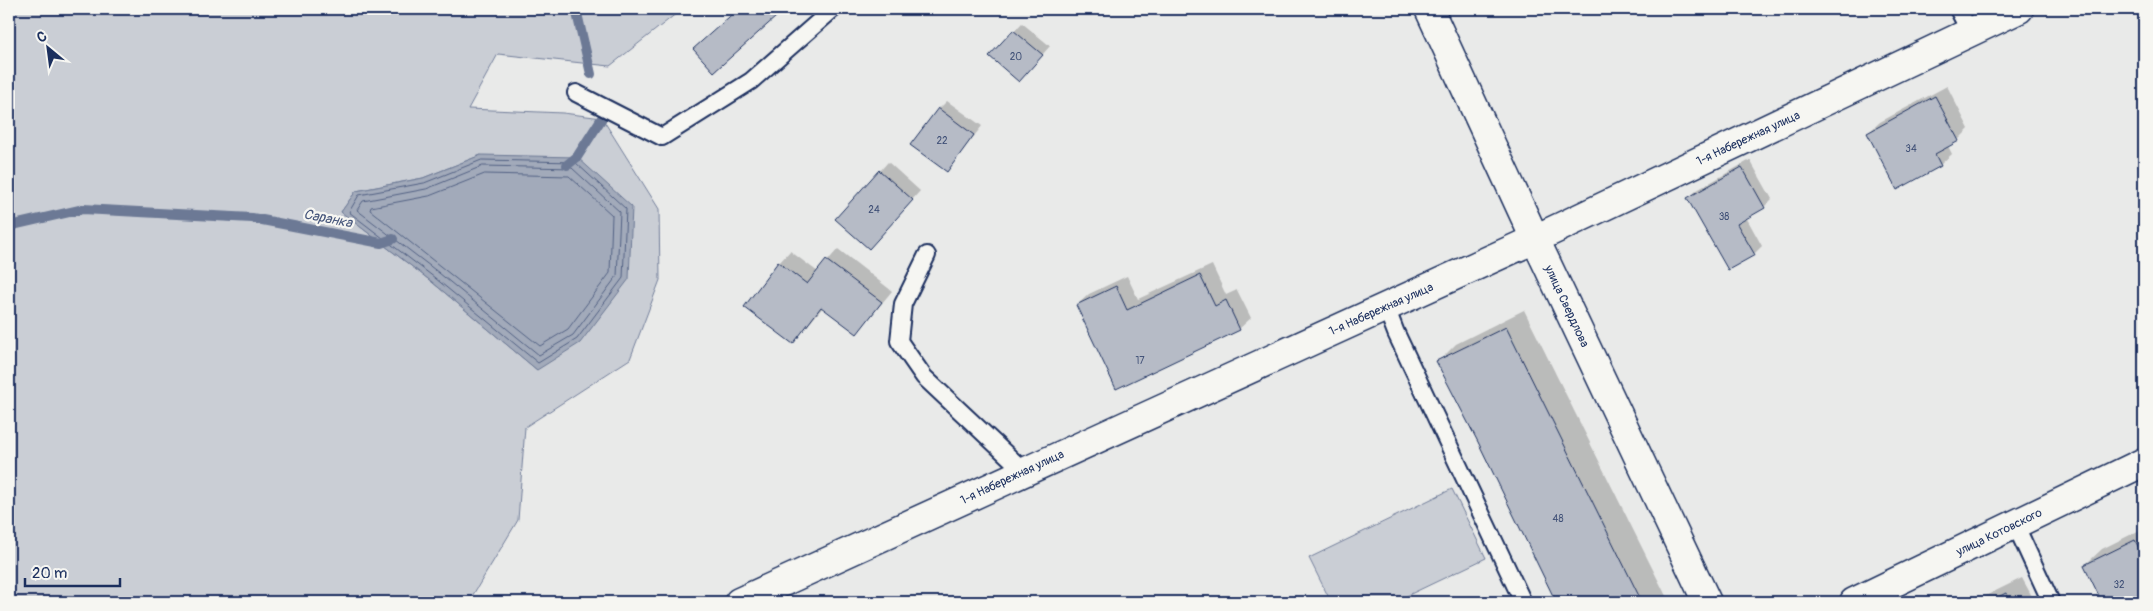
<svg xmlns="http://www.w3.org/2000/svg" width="2153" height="611" viewBox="0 0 2153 611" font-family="Pangolin,sans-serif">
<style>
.green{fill:#caced5;stroke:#727e9a;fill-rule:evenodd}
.water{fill:#a2aaba;stroke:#6c7995}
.shadow{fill:#0003}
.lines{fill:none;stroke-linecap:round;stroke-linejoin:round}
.shore{stroke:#516083;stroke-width:1}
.stream{stroke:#6c7995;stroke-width:10}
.building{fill:#b6bbc6;stroke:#1b2f5e}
.service-casing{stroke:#1b2f5e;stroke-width:20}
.minor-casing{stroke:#1b2f5e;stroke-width:31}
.service{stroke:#f6f6f2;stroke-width:16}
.minor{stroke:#f6f6f2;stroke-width:28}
.labels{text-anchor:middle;stroke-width:4.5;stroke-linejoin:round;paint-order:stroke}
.number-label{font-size:10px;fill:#425278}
.street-label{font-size:12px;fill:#1b2f5e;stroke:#f6f6f2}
.water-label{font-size:14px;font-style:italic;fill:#44547a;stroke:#f6f6f2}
</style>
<rect width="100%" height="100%" fill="#e9eae9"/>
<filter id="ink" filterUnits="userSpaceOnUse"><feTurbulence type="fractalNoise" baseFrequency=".02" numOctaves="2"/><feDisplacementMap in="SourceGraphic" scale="10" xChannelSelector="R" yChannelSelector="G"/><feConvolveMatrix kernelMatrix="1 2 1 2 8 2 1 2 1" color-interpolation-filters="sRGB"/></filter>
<g filter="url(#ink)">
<g class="green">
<path d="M9 9H682L610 66 498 54 468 109 563 113 602 118 659 209 660 280 630 359 525 427 518 520 471 598 461 602H9ZM481 155 537 370 432 282 341 212 356 191 423 178Z"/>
<path d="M1452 489 1486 558 1394 602H1331L1309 558Z"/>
</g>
<path class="water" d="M481 155 577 157 632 207 629 279 580 343 537 370 432 282 341 212 356 191 423 178Z"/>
<g class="shadow">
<path d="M1022 23 1050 46 1027 72 991 56Z"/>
<path d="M1947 86 1969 129 1958 140 1948 146 1952 154 1940 165 1868 133 1880 122Z"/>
<path d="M947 101 982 126 947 170 939 109Z"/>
<path d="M1750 160 1772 199 1764 207 1746 217 1762 246 1754 254 1689 198 1697 190Z"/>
<path d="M888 162 920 191 877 239 837 219Z"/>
<path d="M838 249 892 291 857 333 823 307 793 343 745 307 779 263 790 251 818 272Z"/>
<path d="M1212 265 1226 295 1237 290 1251 318 1239 329 1077 305 1089 294 1127 276 1138 299Z"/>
<path d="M1524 310 1669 602H1558L1438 362 1456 344Z"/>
<path d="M2144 528V602H2103L2085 565 2102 549Z"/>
<path d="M2022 578 2035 602H1973Z"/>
</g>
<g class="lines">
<g class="shore">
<path d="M482 160 575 162 626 209 623 278 577 339 538 363 435 278 349 212 359 195 424 183Z"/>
<path d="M483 166 572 168 620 212 617 276 573 335 539 355 439 273 357 210 363 201 426 189Z"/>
<path d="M485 174 569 176 612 215 610 273 568 329 540 346 370 210 371 207 429 196Z"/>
</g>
<g class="stream">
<path d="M576 9 591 74"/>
<path d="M567 165 577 157 602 118"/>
<path d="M9 226 83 209 252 218 381 243 393 239"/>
</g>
</g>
<g class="building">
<path d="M738 9H785L714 72 693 49Z"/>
<path d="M1013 30 1043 55 1019 82 989 56Z"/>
<path d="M1935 96 1959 141 1935 154 1941 166 1897 190 1867 133Z"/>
<path d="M938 108 974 135 947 172 910 145Z"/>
<path d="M1742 167 1765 208 1737 224 1755 255 1728 270 1687 198Z"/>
<path d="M879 170 913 200 869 249 835 219Z"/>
<path d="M826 260 882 302 857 334 821 307 793 344 744 307 778 262 807 284Z"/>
<path d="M1200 275 1215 306 1226 300 1240 330 1116 389 1076 305 1116 286 1127 310Z"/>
<path d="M1506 327 1642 602H1556L1478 442 1436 361Z"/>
<path d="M2135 540 2144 559V602H2102L2084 565Z"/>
<path d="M2006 593 2010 602H1988Z"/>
</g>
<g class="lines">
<g class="service-casing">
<g id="service">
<path d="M1958 9 1970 32"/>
<path d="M576 93 662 137 751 81 833 9"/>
<path d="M927 255 903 304 899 341 924 377 1025 472"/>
<path d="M1386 307 1396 333 1523 602"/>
<path d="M2015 524 2051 602"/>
</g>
</g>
<g class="minor-casing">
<g id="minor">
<path d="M1429 9 1535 239 1707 602"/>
<path d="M739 602 1535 239 2019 9"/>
<path d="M1854 602 2144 462"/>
</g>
</g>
<use href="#service" class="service"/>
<use href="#minor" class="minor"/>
</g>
</g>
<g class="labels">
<g class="number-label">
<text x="1016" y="60">20</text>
<text x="942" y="144">22</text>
<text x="1911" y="152">34</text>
<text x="874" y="213">24</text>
<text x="1724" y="220">38</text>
<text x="1140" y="364">17</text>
<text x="1558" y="522">48</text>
<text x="2119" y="588">32</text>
</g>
<g class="street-label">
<text transform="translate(1748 138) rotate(-25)" y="4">1-я Набережная улица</text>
<text transform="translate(1567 306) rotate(65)" y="4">улица Свердлова</text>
<text transform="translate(1381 309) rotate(-24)" y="4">1-я Набережная улица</text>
<text transform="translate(1012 477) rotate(-25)" y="4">1-я Набережная улица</text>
<text transform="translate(1999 532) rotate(-26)" y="4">улица Котовского</text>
</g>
<g class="water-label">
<text transform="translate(328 218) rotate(11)" y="5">Саранка</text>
</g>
</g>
<rect width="2153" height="611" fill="none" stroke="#f6f6f2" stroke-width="30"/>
<rect x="15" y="15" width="2123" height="581" fill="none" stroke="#1b2f5e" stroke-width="2" filter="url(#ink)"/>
<g transform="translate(48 48) rotate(331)" stroke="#f6f6f2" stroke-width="4" paint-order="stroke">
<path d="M0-4L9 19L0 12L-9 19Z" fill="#1b2f5e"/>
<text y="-8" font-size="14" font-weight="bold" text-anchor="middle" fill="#1b2f5e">С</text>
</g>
<path d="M25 578v8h95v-8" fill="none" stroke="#1b2f5e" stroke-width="2.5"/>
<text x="32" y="578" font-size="15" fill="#1b2f5e" stroke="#f6f6f2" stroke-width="4" paint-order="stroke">20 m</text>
</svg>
